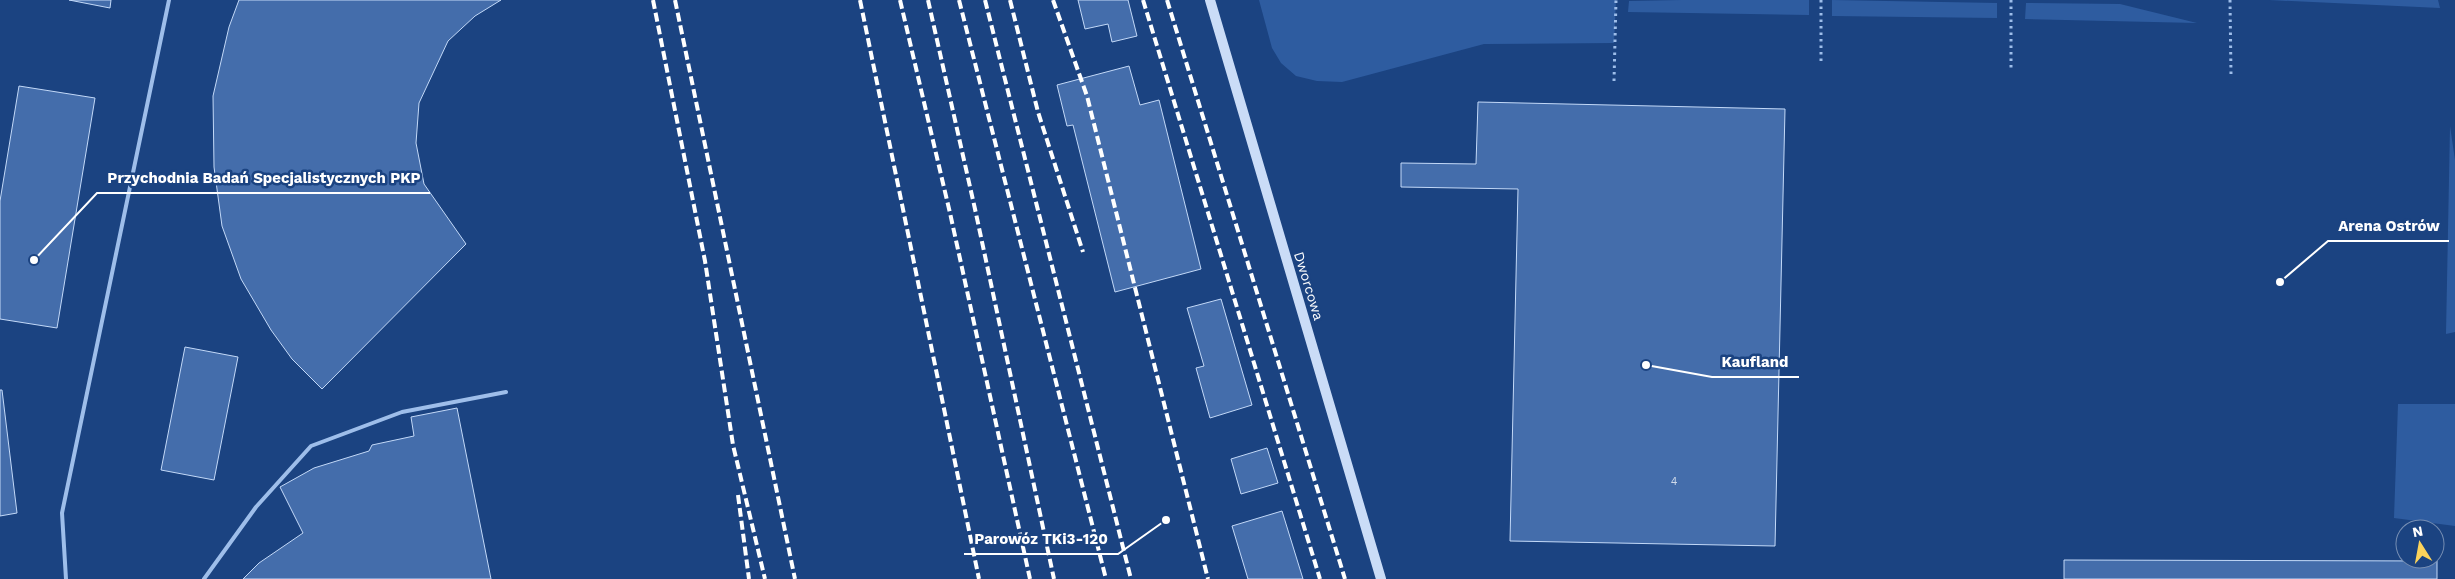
<svg xmlns="http://www.w3.org/2000/svg" width="2455" height="579" viewBox="0 0 2455 579" font-family="'Work Sans',sans-serif">
<style>
.green{fill:#2e5ca0}
.building{fill:#446dab;stroke:#c3d9f8}
.lines{fill:none;stroke-linecap:round;stroke-linejoin:round}
.path{stroke:#9ebeea;stroke-width:3;stroke-dasharray:2.5 4;stroke-linecap:butt}
.lane{stroke:#9ebeea;stroke-width:4}
.secondary{stroke:#cadcf7;stroke-width:10}
.rail{stroke:#fff;stroke-width:4;stroke-dasharray:9 4;stroke-linecap:butt}
.labels{text-anchor:middle;stroke-width:5;stroke-linejoin:round;paint-order:stroke}
.number-label{font-size:11px;fill:#d0daea}
.street-label{font-size:14px;fill:#fff;stroke:#1b4381}
.leader{fill:none;stroke:#fff;stroke-width:2}
.callout-dot{fill:#fff;stroke:#1b4381;stroke-width:2}
.callout-label{font-size:15px;text-anchor:middle;font-weight:bold;fill:#fff;stroke:#1b4381;stroke-width:5;stroke-linejoin:round;paint-order:stroke}
</style>
<rect width="100%" height="100%" fill="#1b4381"/>
<g class="green">
<path d="M1259 0H1616L1614 43 1484 44 1342 82 1317 81 1296 76 1281 63 1272 48Z"/>
<path d="M1681 0H1809V15L1628 12 1629 1Z"/>
<path d="M1832 0 1997 3V18L1832 16Z"/>
<path d="M2269 0H2438L2440 8Z"/>
<path d="M2026 3 2120 4 2197 23 2025 19Z"/>
<path d="M2450 126 2455 160V332L2446 334Z"/>
<path d="M2398 404H2455V526L2394 518Z"/>
</g>
<g class="building">
<path d="M69 0H111L110 8Z"/>
<path d="M239 0H501L475 16 448 41 419 103 416 143 424 184 466 244 322 389 292 359 271 330 241 279 222 226 214 167 213 96 229 27Z"/>
<path d="M1078 0H1128L1137 36 1112 42 1108 24 1085 29Z"/>
<path d="M1129 66 1140 105 1159 100 1201 269 1115 292 1073 125 1067 126 1057 85Z"/>
<path d="M19 86 95 98 57 328 0 319V201Z"/>
<path d="M1478 102 1785 109 1775 546 1510 541 1518 189 1401 187V163L1476 164Z"/>
<path d="M1221 299 1252 405 1210 418 1196 368 1204 366 1187 308Z"/>
<path d="M185 347 238 357 214 480 161 470Z"/>
<path d="M0 390H2L17 513 0 516Z"/>
<path d="M457 408 491 579H243L259 563 303 533 280 487 314 468 369 451 372 445 414 436 411 417Z"/>
<path d="M1267 448 1278 483 1241 494 1231 459Z"/>
<path d="M1282 511 1303 579H1248L1232 526Z"/>
<path d="M2064 560 2437 561V579H2064Z"/>
</g>
<g class="lines">
<g class="path">
<path d="M1821 0V64"/>
<path d="M2011 0V69"/>
<path d="M2230 0 2231 75"/>
<path d="M1614 81 1616 0"/>
</g>
<g class="lane">
<path d="M66 579 62 513 169 0"/>
<path d="M204 579 256 507 311 446 402 412 506 392"/>
</g>
<path class="secondary" d="M1210 0 1381 579"/>
<g class="rail">
<path d="M653 0 705 261 733 445 765 579"/>
<path d="M675 0 795 579"/>
<path d="M860 0 979 579"/>
<path d="M900 0 950 213 1030 579"/>
<path d="M928 0 975 209 1054 579"/>
<path d="M959 0 1106 579"/>
<path d="M985 0 1131 579"/>
<path d="M1010 0 1038 112 1083 252"/>
<path d="M1053 0 1087 96 1208 579"/>
<path d="M1143 0 1320 579"/>
<path d="M1167 0 1345 579"/>
<path d="M738 495 749 579"/>
</g>
</g>
<g class="labels">
<g class="number-label">
<text x="1674" y="485">4</text>
</g>
<g class="street-label">
<text transform="translate(1309 286) rotate(73)" y="5">Dworcowa</text>
</g>
</g>
<path class="leader" d="M34 260L97 193H430M2280 282L2328 241H2449M1646 365L1712 377H1799M1166 520L1118 554H964"/>
<g class="callout-dot">
<circle cx="34" cy="260" r="5"/>
<circle cx="2280" cy="282" r="5"/>
<circle cx="1646" cy="365" r="5"/>
<circle cx="1166" cy="520" r="5"/>
</g>
<g class="callout-label">
<text x="264" y="183">Przychodnia Badań Specjalistycznych PKP</text>
<text x="2389" y="231">Arena Ostrów</text>
<text x="1755" y="367">Kaufland</text>
<text x="1041" y="544">Parowóz TKi3-120</text>
</g>
<g transform="translate(2420 544) rotate(349)"><circle r="24" fill="#1b4381" stroke="#768eb3"/>
<path d="M0-4L9 19L0 12L-9 19Z" fill="#fcd35b"/>
<text y="-8" font-size="14" font-weight="bold" text-anchor="middle" fill="#ffffff">N</text>
</g>
</svg>
